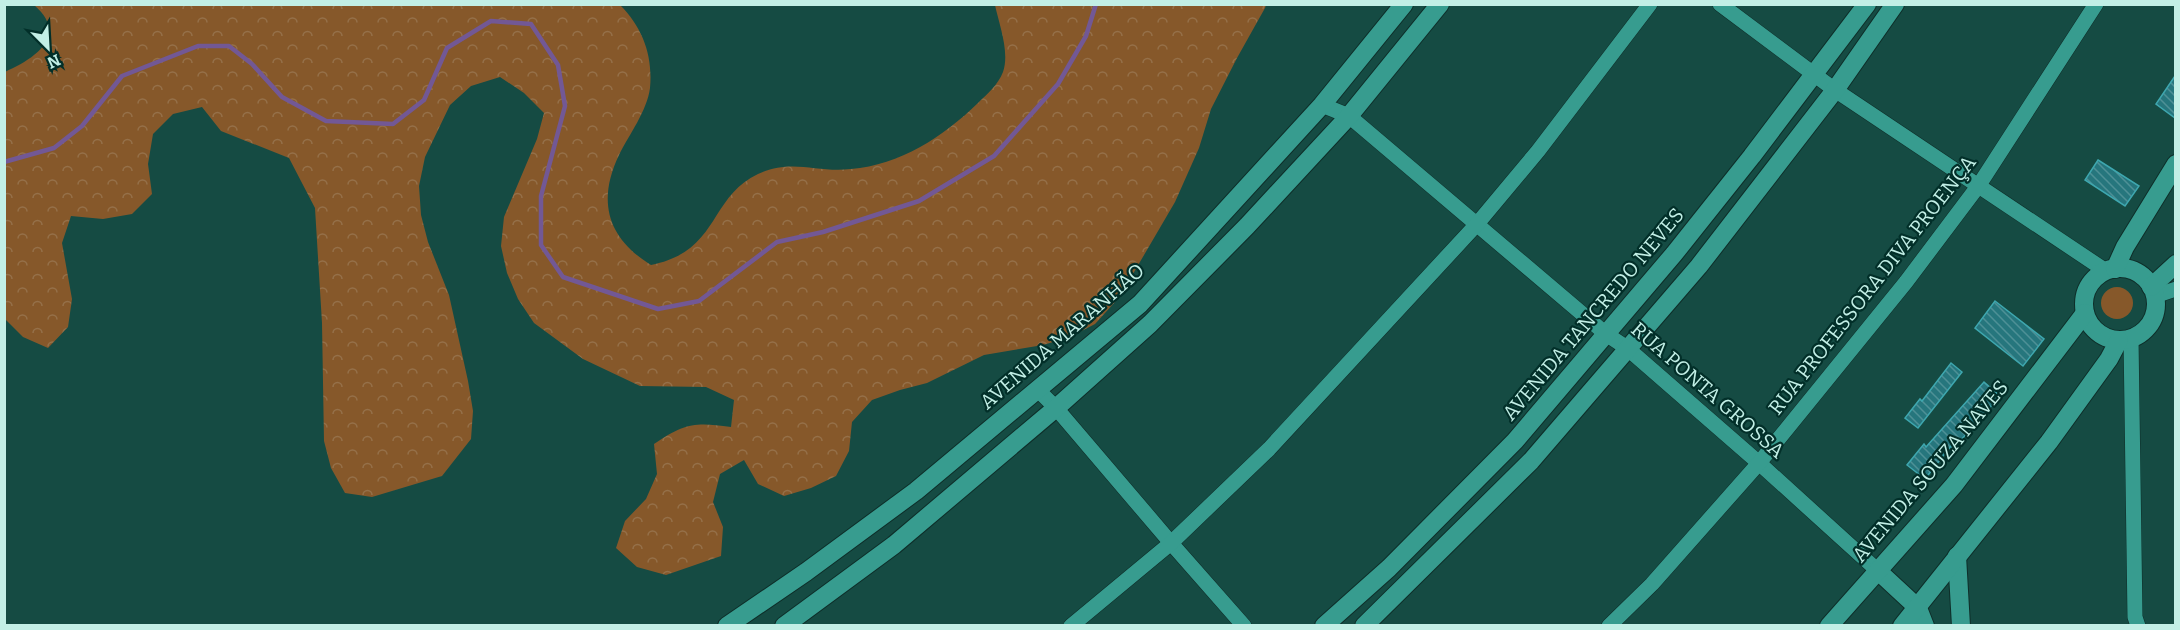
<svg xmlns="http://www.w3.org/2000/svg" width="2180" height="630" viewBox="0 0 2180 630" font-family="Bitter,serif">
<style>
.grass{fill:#86582a}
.forest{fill:url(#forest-crowns)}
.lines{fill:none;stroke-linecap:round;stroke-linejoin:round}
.stream{stroke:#725895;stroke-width:4.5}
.building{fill:url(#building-back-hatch);stroke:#3ea7af;stroke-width:1.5}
.street-casing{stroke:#0e2e29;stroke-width:16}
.secondary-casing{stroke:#0e2e29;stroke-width:20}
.street{stroke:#379c8f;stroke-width:15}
.secondary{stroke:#379c8f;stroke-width:18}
.labels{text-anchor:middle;stroke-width:4.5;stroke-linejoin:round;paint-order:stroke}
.street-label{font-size:20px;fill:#c2efe6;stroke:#022f29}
</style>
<defs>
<pattern id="forest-crowns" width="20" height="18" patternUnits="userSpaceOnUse" patternTransform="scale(1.5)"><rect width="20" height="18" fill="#86582a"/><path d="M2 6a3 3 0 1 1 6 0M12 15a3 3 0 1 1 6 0" fill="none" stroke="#957049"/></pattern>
<pattern id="building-back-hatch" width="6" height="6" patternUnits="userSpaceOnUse" patternTransform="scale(1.5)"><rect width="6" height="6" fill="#26767d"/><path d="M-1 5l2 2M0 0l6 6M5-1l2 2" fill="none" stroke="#4e9096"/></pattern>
</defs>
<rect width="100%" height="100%" fill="#154b43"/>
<circle class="grass" cx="2117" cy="303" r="16"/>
<path class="forest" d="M34 5H620C643 28 653 56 650 88 647 111 629 135 619 155 597 201 607 238 651 265 720 251 708 198 758 174 792 158 816 173 851 169 900 165 943 137 978 103 987 94 998 85 1003 72 1010 52 999 24 995 5H1266L1265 8 1237 58 1211 109 1199 148 1175 202 1130 279 1115 302 1095 324 1070 337 1043 345 984 355 927 383 900 390 872 400 852 422 849 451 836 476 811 488 784 496 758 484 744 460 720 474 713 502 723 527 721 556 666 575 637 567 616 548 625 521 646 499 657 474 654 444C685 423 695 422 731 427L734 400 706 387 640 386 583 359 534 323 518 299 507 273 501 246 504 217 537 139 544 113 524 93 500 77 471 86 450 105 425 157 419 186 421 215 428 242 449 295 468 381 473 411 471 439 442 476 372 497 345 493 331 468 324 441 322 323 315 208 289 158 221 131 202 107 173 114 153 134 148 164 152 194 132 214 103 219 71 216 62 243 72 299 68 327 48 348 23 337 5 319V72C34 59 70 36 34 5Z"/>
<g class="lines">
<path class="stream" d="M4 162 54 148 82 126 122 76 198 46H229L252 64 282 97 326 121 393 124 424 100 447 48 491 21 531 24 558 65 565 106 541 196V245L563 277 658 309 699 301 777 242 823 232 919 201 994 156 1058 84 1086 36 1096 4"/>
</g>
<g class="building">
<path d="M2175 76V118L2156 104Z"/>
<path d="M2098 160 2139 186 2125 206 2085 180Z"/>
<path d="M1995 301 2044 339 2023 366 1975 328Z"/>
<path d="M1951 363 1962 372 1918 428 1905 418 1920 399 1922 401Z"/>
<path d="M1984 382 2000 396 1953 449 1951 446 1925 479 1907 465 1924 444 1926 447Z"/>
</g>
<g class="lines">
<g class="street-casing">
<g id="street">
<path d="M1720 4 1835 90 2106 271"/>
<path d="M1322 105 1349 116 1606 334 1627 348 1759 463 1877 570"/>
<path d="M2155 296 2176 289"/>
<path d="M2131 338 2135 617 2138 626"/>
<path d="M1037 389 1056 408 1171 543 1244 626"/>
<path d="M1071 626 1171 543 1269 449 1477 224 1538 151 1650 4"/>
<path d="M1609 626 1652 584 1759 463 1906 282 1979 185 2096 4"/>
</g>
</g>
<g class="secondary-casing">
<g id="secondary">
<circle cx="2120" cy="304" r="36"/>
<path d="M2115 269 2125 247 2176 164"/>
<path d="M2151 287 2176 264"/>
<path d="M1957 556 1961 626"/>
<path d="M1877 570 1918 608 1925 626"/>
<path d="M727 626 806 572 916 491 1140 304 1322 105 1404 4"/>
<path d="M784 626 894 545 1056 408 1150 324 1247 226 1349 116 1440 4"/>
<path d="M1324 626 1389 568 1515 441 1674 254 1752 156 1867 4"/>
<path d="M1364 626 1531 461 1699 266 1835 90 1895 4"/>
<path d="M1829 626 1954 485 2085 313"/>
<path d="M1902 626 2049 442 2109 359 2119 340"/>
</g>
</g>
<use href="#street" class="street"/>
<use href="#secondary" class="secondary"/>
</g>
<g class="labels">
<g class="street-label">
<text transform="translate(1872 285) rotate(-52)" y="7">RUA PROFESSORA DIVA PROENÇA</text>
<text transform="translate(1593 314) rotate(-50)" y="7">AVENIDA TANCREDO NEVES</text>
<text transform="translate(1062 336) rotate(-41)" y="7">AVENIDA MARANHÃO</text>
<text transform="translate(1708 390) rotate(41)" y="7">RUA PONTA GROSSA</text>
<text transform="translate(1930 471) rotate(-50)" y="7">AVENIDA SOUZA NAVES</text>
</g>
</g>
<rect width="2180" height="630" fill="none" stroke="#c2efe6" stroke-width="12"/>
<g transform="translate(48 48) rotate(156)" stroke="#022f29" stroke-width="4.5" paint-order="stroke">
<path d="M0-4.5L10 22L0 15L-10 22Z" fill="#c2efe6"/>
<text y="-9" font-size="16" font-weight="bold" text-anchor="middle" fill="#c2efe6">N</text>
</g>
</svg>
